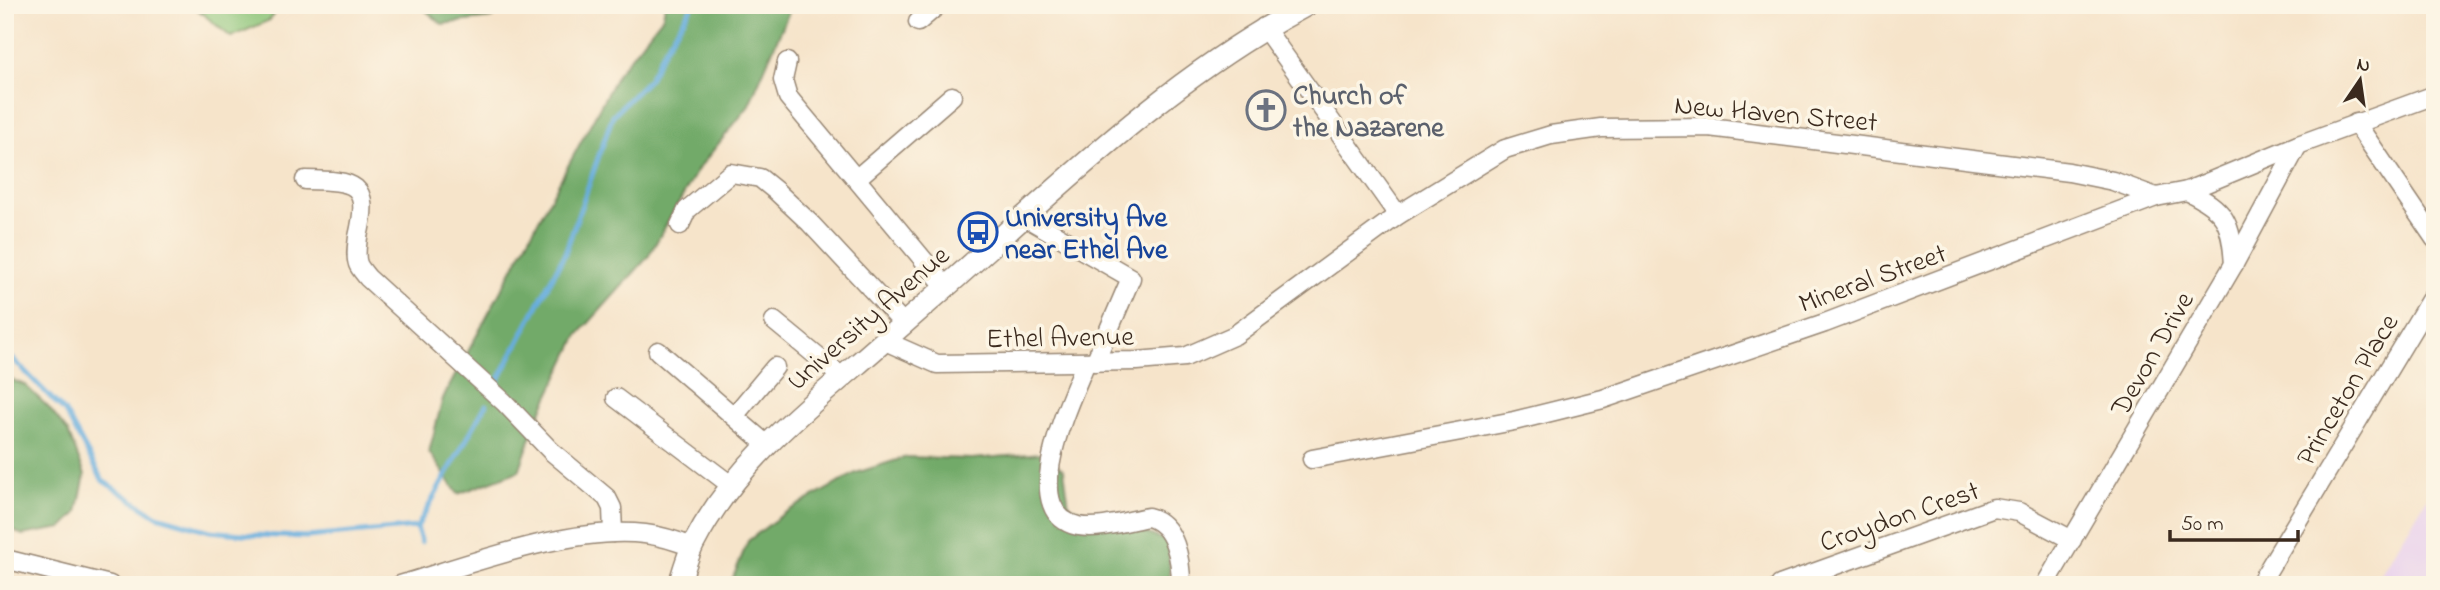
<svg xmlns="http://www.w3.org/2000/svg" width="2440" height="590" viewBox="0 0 2440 590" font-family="'Indie Flower',sans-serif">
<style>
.built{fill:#e9d2ed}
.green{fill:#8dc579;stroke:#64784c;stroke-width:2}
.forest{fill:#72aa69;stroke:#566a44;stroke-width:2}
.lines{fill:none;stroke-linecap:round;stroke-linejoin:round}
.stream{stroke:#68aede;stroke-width:5}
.minor-casing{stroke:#988774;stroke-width:21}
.major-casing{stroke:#988774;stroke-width:24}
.minor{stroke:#fff;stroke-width:18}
.major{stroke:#fff;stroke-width:21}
.labels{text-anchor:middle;stroke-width:7;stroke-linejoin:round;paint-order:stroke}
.worship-label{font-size:28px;font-weight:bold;fill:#5b616d;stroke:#fcf5e5;text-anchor:start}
.street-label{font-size:28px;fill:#3b2a1e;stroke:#fcf5e5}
.transit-label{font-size:28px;font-weight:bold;fill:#164399;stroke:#fcf5e5;text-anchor:start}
</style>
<rect width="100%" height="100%" fill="#fcf5e5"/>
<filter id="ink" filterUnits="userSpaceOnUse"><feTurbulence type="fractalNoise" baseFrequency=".0143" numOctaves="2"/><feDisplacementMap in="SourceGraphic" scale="14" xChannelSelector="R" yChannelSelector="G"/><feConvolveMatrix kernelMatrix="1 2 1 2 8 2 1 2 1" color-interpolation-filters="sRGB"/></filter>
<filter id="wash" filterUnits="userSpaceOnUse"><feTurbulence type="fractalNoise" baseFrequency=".00686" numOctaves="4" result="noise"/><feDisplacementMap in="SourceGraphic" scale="28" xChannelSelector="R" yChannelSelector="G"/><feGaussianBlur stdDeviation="1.57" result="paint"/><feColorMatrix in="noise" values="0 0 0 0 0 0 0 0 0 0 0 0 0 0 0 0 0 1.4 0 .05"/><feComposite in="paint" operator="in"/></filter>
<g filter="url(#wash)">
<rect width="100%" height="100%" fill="#f6e4ca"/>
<path class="built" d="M2435 485V585H2374L2431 492Z"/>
<path class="green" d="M192 5H279L270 20 231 37Z"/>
<g class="forest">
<path d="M419 5H511L491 18 442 24Z"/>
<path d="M665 5H792L748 107 698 169 648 257 578 335 537 420 519 471 458 494 429 452 443 398 618 73 663 16Z"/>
<path d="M5 377 25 385 48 407 68 432 85 475 77 513 62 528 22 535 5 525Z"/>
<path d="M1042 453 1064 470 1069 506 1168 541 1170 575 1168 585H730L748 541 783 514 856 473 906 457 972 459Z"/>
</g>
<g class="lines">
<g class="stream">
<path d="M5 351 65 412 103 481 157 516 210 531 252 535 307 537 417 527"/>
<path d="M496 385 565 253 613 115 649 79 665 48 693 5"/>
<path d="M417 527 486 405"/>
<path d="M417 527 421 542"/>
</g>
</g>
</g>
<g filter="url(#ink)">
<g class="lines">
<g class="minor-casing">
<g id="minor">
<path d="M918 22 938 5"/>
<path d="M1264 27 1398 215"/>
<path d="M787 62 783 80 788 97 946 287"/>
<path d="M2356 123 2435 239"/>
<path d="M856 179 952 96"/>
<path d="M305 180C356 181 371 182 358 237 357 246 355 256 358 264 360 269 365 274 368 278L504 402 551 451 607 498 612 508 613 533"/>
<path d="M2187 191C2226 210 2231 222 2234 264"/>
<path d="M1025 217 1131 278 1095 362"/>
<path d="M680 225 687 210 731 173 760 178 776 191 810 223 904 324"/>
<path d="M774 321 842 377"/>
<path d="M885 341 937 364 1137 361 1185 357 1235 335 1398 215 1505 149 1551 135 1601 128 1709 127 2069 172 2113 181 2156 197"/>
<path d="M658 351 767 445"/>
<path d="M1086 362C1073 396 1014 512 1078 526 1099 530 1127 521 1148 517 1176 524 1181 561 1181 585"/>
<path d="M616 398 732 486"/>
<path d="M734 416 775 367"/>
<path d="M1312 459 1514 421 1603 399 1825 323 2156 197 2187 191 2298 145 2435 95"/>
<path d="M5 559 110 585"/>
<path d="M400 585C470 564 573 525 645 534 662 536 677 541 692 547"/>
<path d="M1780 585 1994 508 2019 512 2072 540"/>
<path d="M2045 585 2234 264 2298 145"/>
<path d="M2259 585 2435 292"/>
</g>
</g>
<g class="major-casing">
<path id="major" d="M679 585C683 572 687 557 693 545 731 470 797 415 860 362 892 334 924 306 956 278 1067 179 1174 75 1307 5"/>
</g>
<use href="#minor" class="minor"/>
<use href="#major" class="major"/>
</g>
</g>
<defs>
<g id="church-ring" transform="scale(2.0125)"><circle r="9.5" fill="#fcf5e5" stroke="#6b7280" stroke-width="1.5"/><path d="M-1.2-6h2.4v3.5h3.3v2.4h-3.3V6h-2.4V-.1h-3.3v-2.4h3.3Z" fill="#6b7280"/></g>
<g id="bus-ring" transform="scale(2.0125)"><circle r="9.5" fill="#fcf5e5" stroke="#1a4fb4" stroke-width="1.5"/><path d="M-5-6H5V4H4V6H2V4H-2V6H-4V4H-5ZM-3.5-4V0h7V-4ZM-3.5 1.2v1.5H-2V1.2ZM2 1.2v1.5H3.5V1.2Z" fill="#1a4fb4"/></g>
</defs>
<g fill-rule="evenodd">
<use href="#church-ring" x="1266" y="110"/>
<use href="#bus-ring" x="978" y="232"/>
</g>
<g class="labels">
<g class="worship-label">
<text x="1293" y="104">Church of<tspan x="1293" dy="32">the Nazarene</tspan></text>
</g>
<g class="street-label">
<text transform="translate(1776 112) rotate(5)" y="10">New Haven Street</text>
<text transform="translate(1872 277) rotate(-20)" y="10">Mineral Street</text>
<text transform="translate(867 317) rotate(-41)" y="10">University Avenue</text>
<text transform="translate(1060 336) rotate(-1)" y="10">Ethel Avenue</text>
<text transform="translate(2151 353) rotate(-60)" y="10">Devon Drive</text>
<text transform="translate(2346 389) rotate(-59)" y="10">Princeton Place</text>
<text transform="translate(1899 515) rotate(-19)" y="10">Croydon Crest</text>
</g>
<g class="transit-label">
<text x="1005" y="226">University Ave<tspan x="1005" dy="32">near Ethel Ave</tspan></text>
</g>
</g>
<rect width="2440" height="590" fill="none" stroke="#fcf5e5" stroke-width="28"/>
<g transform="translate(2360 80) rotate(13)" stroke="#fcf5e5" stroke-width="5" paint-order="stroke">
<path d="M0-5L12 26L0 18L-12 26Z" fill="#3b2a1e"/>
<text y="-10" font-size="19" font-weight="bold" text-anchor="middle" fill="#3b2a1e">N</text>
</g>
<path d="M2170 530v10h128v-10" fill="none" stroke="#3b2a1e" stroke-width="3.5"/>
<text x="2181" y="530" font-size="21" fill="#3b2a1e" stroke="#fcf5e5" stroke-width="5" paint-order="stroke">50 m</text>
</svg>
